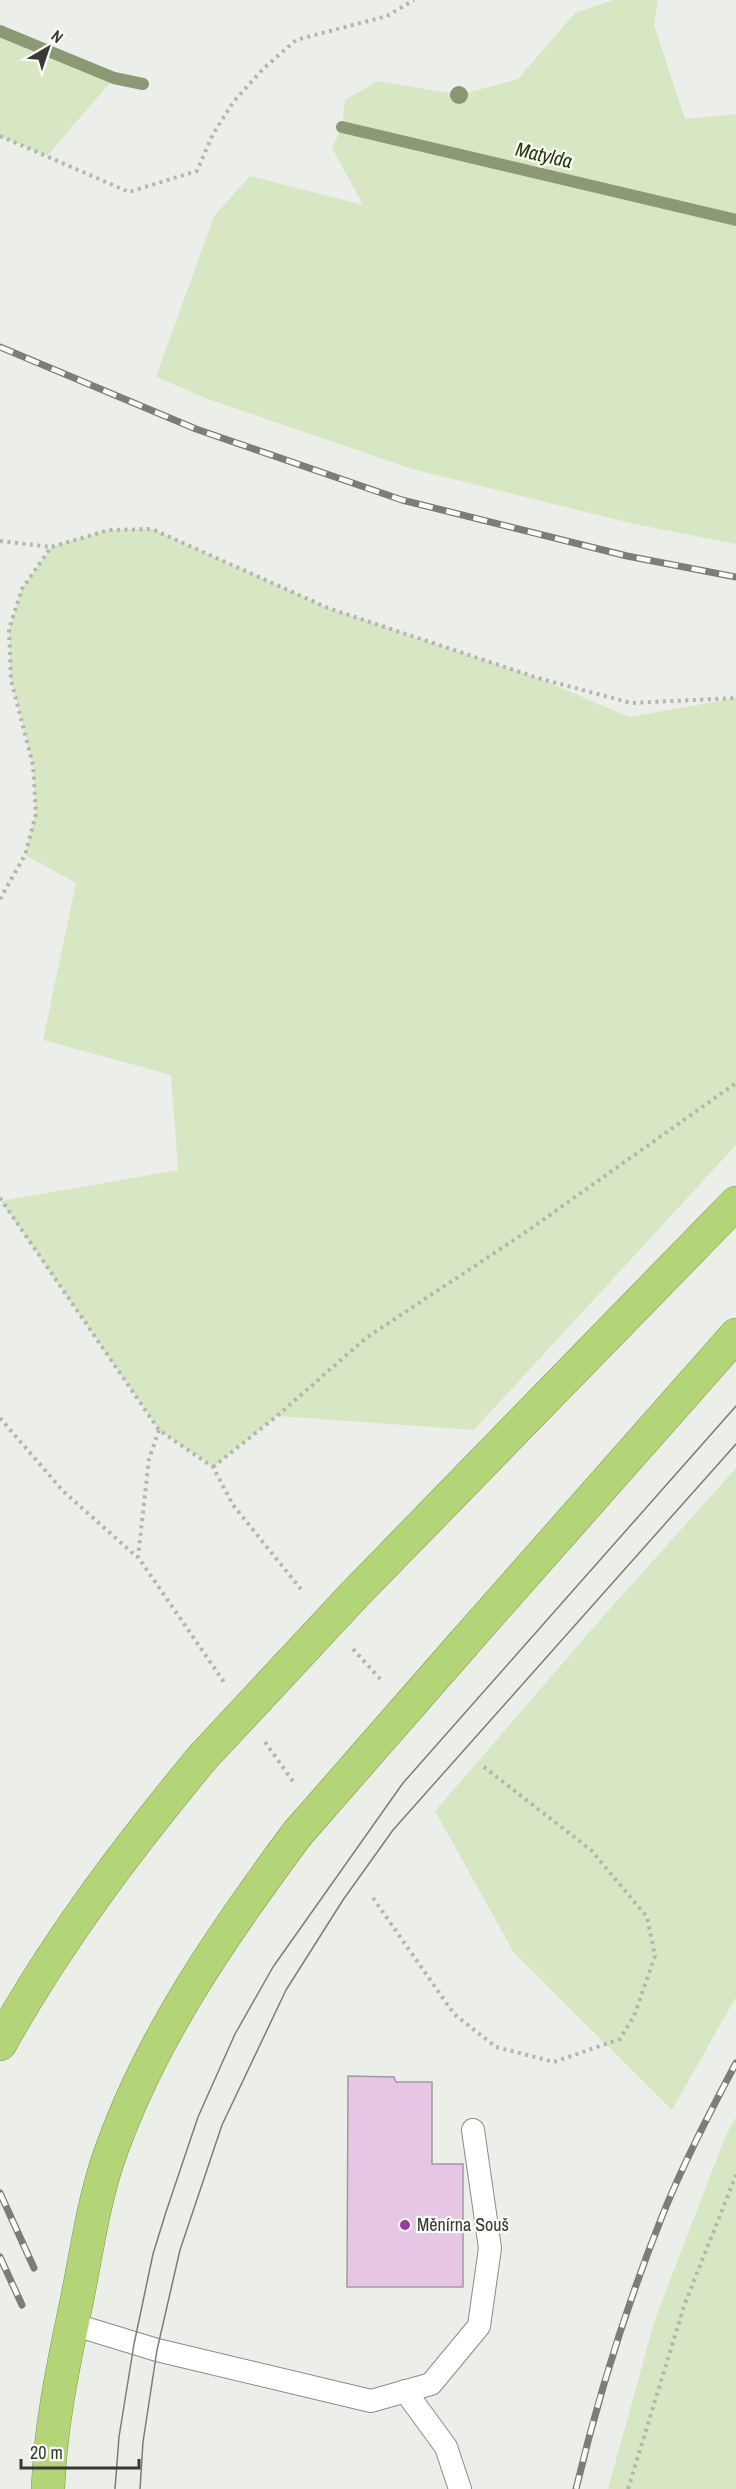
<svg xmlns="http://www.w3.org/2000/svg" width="736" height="2489" viewBox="0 0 736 2489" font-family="'Archivo Narrow',sans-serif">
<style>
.green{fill:#d8e7c3}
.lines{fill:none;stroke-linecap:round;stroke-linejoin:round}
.stream{stroke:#8b9a75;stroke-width:12}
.building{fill:#e6c5e5;stroke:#9f9a9f;stroke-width:1.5}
.service-casing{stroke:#8a8c87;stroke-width:24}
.trunk-casing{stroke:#7d974b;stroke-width:34}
.path{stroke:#b3b5b0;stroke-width:4;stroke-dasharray:3 4.5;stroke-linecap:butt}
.service{stroke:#fff;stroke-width:22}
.trunk{stroke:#b4d478;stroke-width:33}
.tram{stroke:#7b7d79;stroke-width:1.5}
.rail-casing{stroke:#7b7d79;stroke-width:7}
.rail{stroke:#fafcf6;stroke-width:4.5;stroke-dasharray:14;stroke-linecap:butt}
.trunk-bridge-casing{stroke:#7d974b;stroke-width:34;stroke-linecap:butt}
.trunk-bridge{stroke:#b4d478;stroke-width:33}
.tree{fill:#8a9572}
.poi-dot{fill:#9e3a9f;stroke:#fafcf6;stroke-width:2}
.labels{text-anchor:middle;stroke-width:4.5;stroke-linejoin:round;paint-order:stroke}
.poi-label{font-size:18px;fill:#383936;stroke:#fafcf6;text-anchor:start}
.water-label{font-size:20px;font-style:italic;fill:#28370a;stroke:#fafcf6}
</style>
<rect width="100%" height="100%" fill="#ecefe9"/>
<g class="green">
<path d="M613 0H658L654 25 685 119 736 114V544L634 524 412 469 208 399 156 377 214 216 250 176 363 205 332 148 342 127 345 100 378 81 459 95 518 79 575 13Z"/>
<path d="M0 31 114 78 47 156 0 136Z"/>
<path d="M152 529 328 608 538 678 629 717 736 698V1145L474 1430 277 1416 213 1467 159 1430 1 1201 178 1170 171 1075 43 1040 76 883 25 855 36 814 33 765 11 680 9 629 22 589 51 547 109 530Z"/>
<path d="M736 1468V1997L672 2110 514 1953 435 1811 600 1620Z"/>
<path d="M736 2117V2489H608L655 2319 726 2135Z"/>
</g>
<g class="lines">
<g class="stream">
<path d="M0 31 114 78 143 84"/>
<path d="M342 127 736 220"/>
</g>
</g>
<path class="building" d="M348 2076 394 2077 396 2082H432V2164H463V2287H347Z"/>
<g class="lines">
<g class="service-casing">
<g id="service">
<path d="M72 2324 157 2350 371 2401 431 2384 479 2326 490 2248 473 2130"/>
<path d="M405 2391 446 2447 460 2489"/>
</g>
</g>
<g class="trunk-casing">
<g id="trunk">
<path d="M354 1595 736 1203"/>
<path d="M464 1643 736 1335"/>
<path d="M0 2044C57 1941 127 1849 202 1758"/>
<path d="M48 2489C50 2431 62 2371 74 2314 85 2264 91 2212 107 2163 147 2043 222 1935 297 1834"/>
</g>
</g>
<g class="path">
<path d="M0 136 129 192 197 171 213 134 234 101 263 69 296 40 387 16 414 0"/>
<path d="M0 541 51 547"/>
<path d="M0 899 25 855 36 814 33 765 11 680 9 629 22 589 51 547 109 530 152 529 328 608 538 678 631 703 736 698"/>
<path d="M0 1198 159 1430 213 1467 233 1505 304 1593"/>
<path d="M0 1418 63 1491 137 1557"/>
<path d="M159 1430 149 1459 138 1557 224 1682"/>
<path d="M213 1467 277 1416 366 1338 523 1234 736 1083"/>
<path d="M353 1649 382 1681"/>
<path d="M265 1742 294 1783"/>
<path d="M373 1898 454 2014 496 2047 554 2062 620 2039 634 2016 655 1956 647 1917 591 1850 480 1764"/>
<path d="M628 2489 684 2306 736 2175"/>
</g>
<use href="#service" class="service"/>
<use href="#trunk" class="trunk"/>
<g class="tram">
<path d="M115 2489 119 2437 134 2344 153 2254 166 2212 198 2117 235 2034 273 1967 403 1783 736 1406"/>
<path d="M140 2489 143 2442 157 2350 180 2250 222 2125 286 1990 343 1900 393 1830 736 1444"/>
</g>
<g class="rail-casing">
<g id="rail">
<path d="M0 347 196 429 402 500 627 556 736 577"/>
<path d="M0 2193 34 2268"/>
<path d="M0 2257 22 2305"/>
<path d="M576 2489C598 2397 626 2307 661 2219 682 2166 709 2114 736 2063"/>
</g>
</g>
<use href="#rail" class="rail"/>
<g class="trunk-bridge-casing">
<g id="trunk-bridge">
<path d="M202 1758 354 1595"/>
<path d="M297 1834 464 1643"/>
</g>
</g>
<use href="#trunk-bridge" class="trunk-bridge"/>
</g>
<circle class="tree" cx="459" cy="95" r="9"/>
<circle class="poi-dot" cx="405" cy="2225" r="6"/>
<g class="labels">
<g class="poi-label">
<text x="417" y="2231">Měnírna Souš</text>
</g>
<g class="water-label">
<text transform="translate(544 155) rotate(13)" y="7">Matylda</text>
</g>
</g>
<g transform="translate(48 48) rotate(39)" stroke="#fafcf6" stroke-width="4.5" paint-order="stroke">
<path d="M0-4.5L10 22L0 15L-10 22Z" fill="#383936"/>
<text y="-9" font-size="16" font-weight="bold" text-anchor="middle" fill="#383936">N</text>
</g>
<path d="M21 2459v9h118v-9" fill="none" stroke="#383936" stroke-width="3"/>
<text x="30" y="2459" font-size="18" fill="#383936" stroke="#fafcf6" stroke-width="4.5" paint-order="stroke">20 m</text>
</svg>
